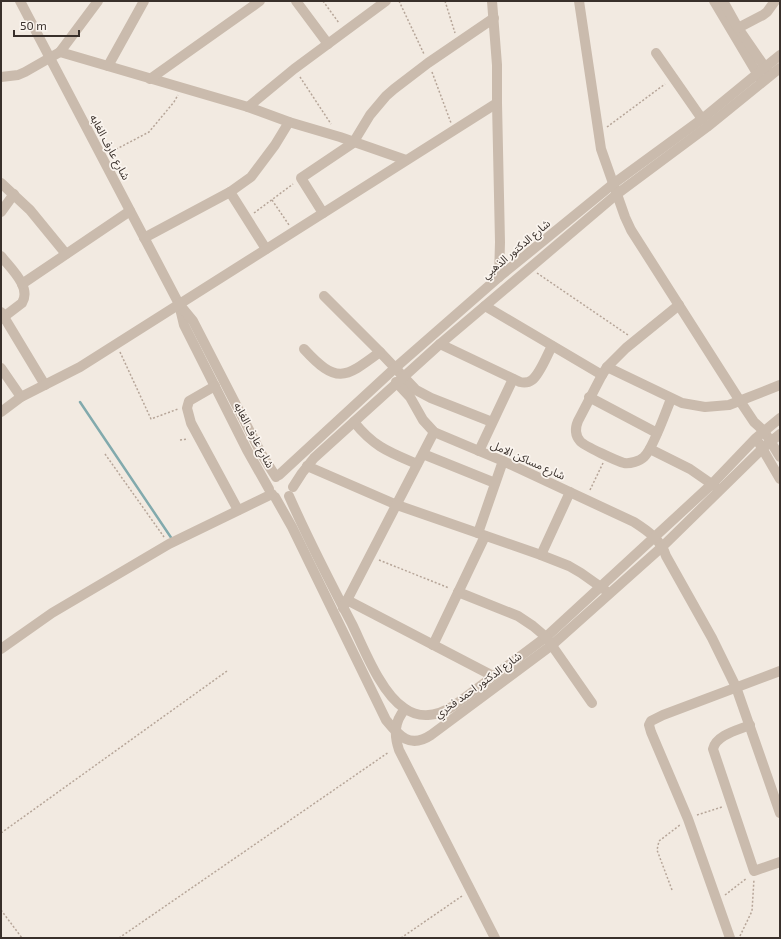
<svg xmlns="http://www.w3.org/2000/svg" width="781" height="939" viewBox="0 0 781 939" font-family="'Exo 2','Noto Sans Arabic',sans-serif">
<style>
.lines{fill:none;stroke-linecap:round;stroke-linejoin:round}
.stream{stroke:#82aaad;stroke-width:2.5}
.path{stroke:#b6a598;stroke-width:1.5;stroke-dasharray:2 2;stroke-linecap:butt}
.minor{stroke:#cabbad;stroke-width:10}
.labels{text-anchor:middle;stroke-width:3.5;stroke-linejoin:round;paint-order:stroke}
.street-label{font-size:11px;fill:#39302b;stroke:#faf4ee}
</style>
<rect width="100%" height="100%" fill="#f2eae1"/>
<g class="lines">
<path class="stream" d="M80 402 172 539"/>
<g class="path">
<path d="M323 1 339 23"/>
<path d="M399 1 424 54"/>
<path d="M445 1 455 33"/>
<path d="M432 72 451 123"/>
<path d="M300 77 331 124"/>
<path d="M607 127 665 84"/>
<path d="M109 153 149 132 174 102 178 95"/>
<path d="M272 200 289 225"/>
<path d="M254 213 293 184"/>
<path d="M537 273 628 335"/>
<path d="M120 352 151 419 178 409"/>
<path d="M180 440 188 439"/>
<path d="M105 454 164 537"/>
<path d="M590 490 603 463"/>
<path d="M379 560 449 588"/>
<path d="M697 815 722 807"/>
<path d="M1 833 227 671"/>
<path d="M672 890 657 850 659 841 680 825"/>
<path d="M725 895 747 878"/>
<path d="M1 910 22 938"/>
<path d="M740 936 752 911 754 879"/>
<path d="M119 938 389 752"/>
<path d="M401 938 462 896"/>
</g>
<g class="minor">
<path d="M20 1 179 304 184 325 247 450 269 489"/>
<path d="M296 1 328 44"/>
<path d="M492 1 497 65V103L500 242 499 277"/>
<path d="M579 1 601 149 625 217 631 230 740 401 754 422 764 431 780 457"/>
<path d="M714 1 761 80"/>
<path d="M723 1 738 28 769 73"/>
<path d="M738 28 763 15 767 12 775 1"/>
<path d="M60 52 248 107 289 122 340 137 406 160"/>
<path d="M656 53 702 119"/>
<path d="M108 66 144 1"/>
<path d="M1 77 18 75 25 72 60 52 98 1"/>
<path d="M150 79 260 1"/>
<path d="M248 107 294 69 386 1"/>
<path d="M1 183 30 210 66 254"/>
<path d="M230 192 266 249"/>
<path d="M1 212 14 194"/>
<path d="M323 213 301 178 353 143 370 115 386 96 394 89 428 63 494 18"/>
<path d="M144 238 230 192 251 177 275 145 289 122"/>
<path d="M1 256C10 268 32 287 22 303L1 319"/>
<path d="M22 284 130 211"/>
<path d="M324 296 380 352 416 390 431 398 492 422"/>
<path d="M179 304 193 321 262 455 276 477"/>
<path d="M485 306 602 375"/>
<path d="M1 312 45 385"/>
<path d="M440 344 520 382C524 383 528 383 532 380 540 374 547 355 552 346"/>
<path d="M304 349C337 385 345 378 380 352"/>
<path d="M607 367 682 403 705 407 729 405 780 385"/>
<path d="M1 368 21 397"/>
<path d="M396 382 410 397 423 420 434 432 503 461 634 522C648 531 661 540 666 556L712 638 736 687 780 813"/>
<path d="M215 386 189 401 187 408 191 423 238 510"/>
<path d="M589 397 657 433"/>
<path d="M671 399C666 411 653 449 644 457 640 461 630 464 624 463 617 461 584 446 580 441 575 435 575 428 578 421L602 375 607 367 626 348 679 305"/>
<path d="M1 412 21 397 80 367 497 103"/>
<path d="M354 422C374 447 389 452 417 464"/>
<path d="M759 443 780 479"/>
<path d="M650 449 690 469 716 487"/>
<path d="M479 451 513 379"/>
<path d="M423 454 495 483"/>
<path d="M307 466 397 505 541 555 569 566 581 573 605 590"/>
<path d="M279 475 395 368 499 277 613 184 702 119 780 55"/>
<path d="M293 487 302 473 314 458 440 344 617 194 707 127 780 68"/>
<path d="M289 496C308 539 330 582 352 624 364 649 381 693 404 708 421 720 440 715 455 705L546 637 712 484 756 438 780 418"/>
<path d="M275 497 292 527 386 720C399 736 410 749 431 735L552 645 663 546 763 448 780 434"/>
<path d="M478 533 503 461"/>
<path d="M541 555 570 492"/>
<path d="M458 592 518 616 533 626 546 637 592 703"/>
<path d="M347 600 493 676"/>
<path d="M343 608 434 432"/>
<path d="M433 645 485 536"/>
<path d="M1 649 52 613 169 544 272 494"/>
<path d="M405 709C394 722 394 735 399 750L495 938"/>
<path d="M750 725C738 730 716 735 713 749L754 871 780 862"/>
<path d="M730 938 688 819 651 732 649 725 651 721 663 715 780 671"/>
</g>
</g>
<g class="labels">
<g class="street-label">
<text transform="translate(110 147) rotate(62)" y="4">شارع عارف الغابه</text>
<text transform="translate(516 249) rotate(-40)" y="4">شارع الدكتور الذهبي</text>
<text transform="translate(254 435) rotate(62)" y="4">شارع عارف الغابه</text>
<text transform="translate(528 460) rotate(24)" y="4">شارع مساكن الامل</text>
<text transform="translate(478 685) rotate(-36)" y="4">شارع الدكتور احمد فخري</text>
</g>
</g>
<rect width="781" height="939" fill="none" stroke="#39302b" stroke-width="4"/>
<path d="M14 30v6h65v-6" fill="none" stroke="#39302b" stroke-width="2"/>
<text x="20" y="30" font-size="12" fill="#39302b" stroke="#faf4ee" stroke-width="3" paint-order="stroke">50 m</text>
</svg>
